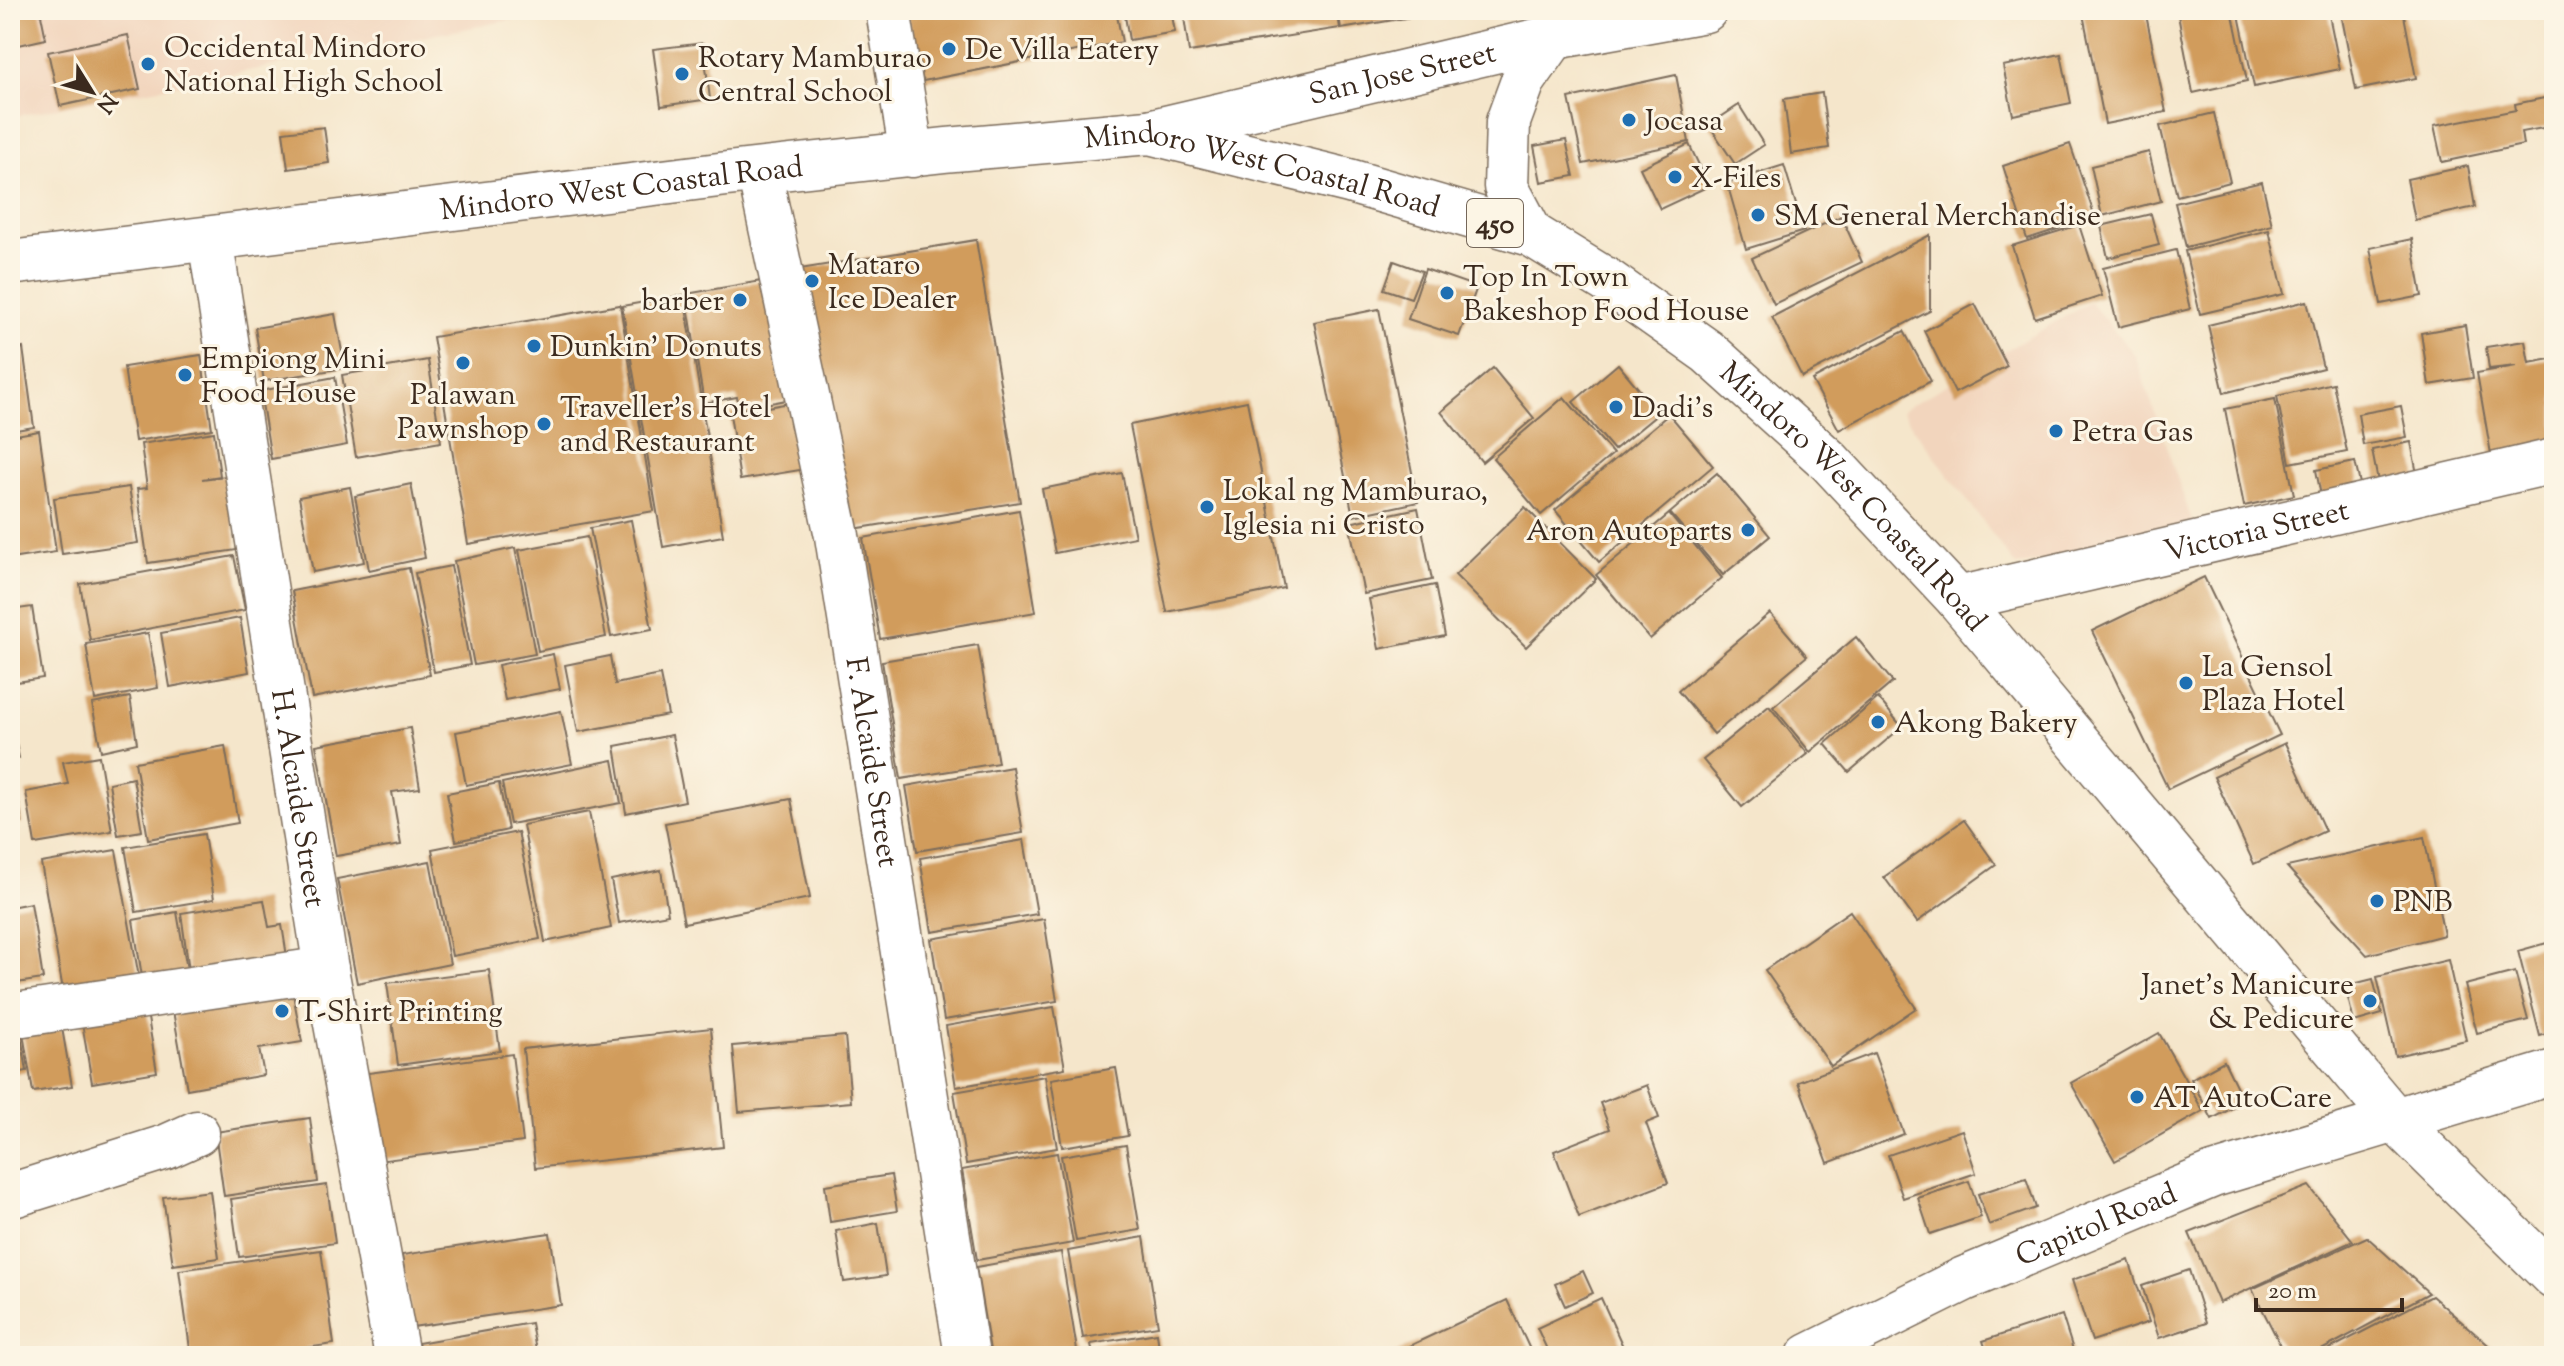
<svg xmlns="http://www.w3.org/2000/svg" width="2564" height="1366" viewBox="0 0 2564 1366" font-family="'Sorts Mill Goudy',serif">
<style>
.built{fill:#f2d5bd}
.building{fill:#d19c5c}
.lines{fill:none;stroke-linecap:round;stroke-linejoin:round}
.street-casing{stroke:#7c6c5b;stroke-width:47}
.secondary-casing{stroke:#7c6c5b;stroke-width:47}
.primary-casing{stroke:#7c6c5b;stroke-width:47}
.street{stroke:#fff;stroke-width:44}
.secondary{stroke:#fff;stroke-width:44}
.primary{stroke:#fff;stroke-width:44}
.poi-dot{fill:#1f6fb2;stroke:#fcf5e5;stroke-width:3}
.labels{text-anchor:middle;stroke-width:6;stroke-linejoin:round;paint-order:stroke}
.shield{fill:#fcf5e5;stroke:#75675a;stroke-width:2}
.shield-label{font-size:28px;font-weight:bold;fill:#3b2a1e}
.poi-label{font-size:30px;fill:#3b2a1e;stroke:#fcf5e5;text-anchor:start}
.street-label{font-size:30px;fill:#3b2a1e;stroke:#fcf5e5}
</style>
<rect width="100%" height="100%" fill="#fcf5e5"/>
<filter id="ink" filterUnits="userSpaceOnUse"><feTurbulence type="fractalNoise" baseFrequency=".0125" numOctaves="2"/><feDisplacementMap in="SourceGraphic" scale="16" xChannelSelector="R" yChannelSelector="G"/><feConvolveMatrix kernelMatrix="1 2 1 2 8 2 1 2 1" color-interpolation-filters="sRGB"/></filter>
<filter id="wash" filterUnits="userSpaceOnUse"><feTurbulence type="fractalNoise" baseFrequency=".006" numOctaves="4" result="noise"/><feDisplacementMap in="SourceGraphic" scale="32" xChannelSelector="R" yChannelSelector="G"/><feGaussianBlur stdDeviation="1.8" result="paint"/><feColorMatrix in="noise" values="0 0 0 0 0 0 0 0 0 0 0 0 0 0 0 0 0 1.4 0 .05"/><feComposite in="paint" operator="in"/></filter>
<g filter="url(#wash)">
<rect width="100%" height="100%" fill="#f5e6cb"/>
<g class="built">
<path d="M10 10H562L10 117Z"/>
<path d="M2090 302 2135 355 2195 530 2016 566 1901 411Z"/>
</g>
<g id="blocks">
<g class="building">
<path d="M10 10H40L46 39 10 47Z"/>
<path d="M906 10H1116L1122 42 923 81Z"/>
<path d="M1124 10H1171L1175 32 1129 40Z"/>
<path d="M1183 10H1337L1340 28 1189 52Z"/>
<path d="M1338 10H1428L1429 14 1341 29Z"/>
<path d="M2100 10H2145L2166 112 2105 124 2083 14Z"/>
<path d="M2177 10H2232L2247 81 2193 93Z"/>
<path d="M2238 10H2328L2340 69 2254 87Z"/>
<path d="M2354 10H2403L2416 78 2356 90 2341 13Z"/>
<path d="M128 35 140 89 60 106 48 52Z"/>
<path d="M703 43 710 99 661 106 653 49Z"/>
<path d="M2061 54 2071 103 2013 115 2003 66Z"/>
<path d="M1676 75 1689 142 1583 164 1569 98Z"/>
<path d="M1822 93 1829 148 1791 154 1784 99Z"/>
<path d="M2554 96V126L2521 132 2523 145 2442 162 2434 126 2516 110 2515 104Z"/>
<path d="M1739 105 1764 145 1735 164 1709 125Z"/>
<path d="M2214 113 2230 182 2177 196 2160 126Z"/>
<path d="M324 127 329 163 288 169 283 132Z"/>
<path d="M1566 140 1574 176 1541 182 1534 146Z"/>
<path d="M1689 144 1709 186 1660 209 1640 168Z"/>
<path d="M2070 144 2095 217 2027 239 2003 166Z"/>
<path d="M2149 152 2161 201 2102 216 2091 166Z"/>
<path d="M1784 165 1804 231 1746 249 1727 183Z"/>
<path d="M2468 166 2475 207 2415 220 2407 179Z"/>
<path d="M2262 182 2272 225 2186 247 2175 203Z"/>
<path d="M2151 214 2159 245 2108 258 2101 226Z"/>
<path d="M1841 216 1862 262 1774 304 1752 258Z"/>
<path d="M2079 225 2102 296 2035 318 2012 246Z"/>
<path d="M2269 230 2284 294 2200 314 2185 251Z"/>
<path d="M1930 235V311L1802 377 1772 317Z"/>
<path d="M2412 239 2422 296 2381 304 2370 248Z"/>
<path d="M976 240 1020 502 853 529 794 270Z"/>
<path d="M2176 250 2190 309 2118 327 2103 268Z"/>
<path d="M1394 261 1422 271 1411 298 1384 289Z"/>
<path d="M1425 269 1477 287 1459 336 1408 319Z"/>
<path d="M767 280 786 400 740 409 737 397 704 403 686 294Z"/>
<path d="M684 295 723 536 663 547 622 306Z"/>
<path d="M2307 301 2323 368 2224 393 2208 325Z"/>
<path d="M1975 304 2007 366 1955 393 1924 331Z"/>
<path d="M620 305 654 511 468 544 433 337Z"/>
<path d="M1379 309 1418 502 1353 516 1314 322Z"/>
<path d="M335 314 345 368 264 381 255 328Z"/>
<path d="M2465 325 2473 378 2429 385 2421 333Z"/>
<path d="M1904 331 1931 381 1839 430 1812 380Z"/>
<path d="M2525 341 2529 363 2551 359 2554 373V442L2491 454 2477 373 2516 366 2489 369 2486 347Z"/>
<path d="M23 348 34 427 10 431V350Z"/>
<path d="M201 355 212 429 135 441 124 367Z"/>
<path d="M428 360 441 442 356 457 342 375Z"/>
<path d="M1618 364 1659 413 1614 450 1573 402Z"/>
<path d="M1493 368 1534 418 1482 462 1441 412Z"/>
<path d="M335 377 347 445 271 459 260 391Z"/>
<path d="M2333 383 2347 452 2290 463 2277 396Z"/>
<path d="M1564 397 1613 454 1541 515 1493 458Z"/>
<path d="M2275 399 2294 495 2244 506 2225 409Z"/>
<path d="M1247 401 1284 588 1167 612 1130 425Z"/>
<path d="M795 402 806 469 740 480 730 414Z"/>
<path d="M2401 406 2407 437 2363 445 2358 414Z"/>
<path d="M1669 414 1713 466 1599 562 1555 510Z"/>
<path d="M39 431 56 552 10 559V436Z"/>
<path d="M214 432 220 476 202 479 226 476 237 550 148 563 137 489 147 488 141 444Z"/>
<path d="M2411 442 2418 480 2379 487 2372 450Z"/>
<path d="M2355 462 2361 488 2321 496 2316 470Z"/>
<path d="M1122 473 1135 537 1055 553 1042 489Z"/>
<path d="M1717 473 1770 536 1723 575 1670 513Z"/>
<path d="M411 484 425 558 369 570 355 496Z"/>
<path d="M129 487 138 543 62 554 54 498Z"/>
<path d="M350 487 364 562 313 572 299 497Z"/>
<path d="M1525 507 1596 579 1526 647 1455 575Z"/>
<path d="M1418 508 1432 580 1364 594 1349 523Z"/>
<path d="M1019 510 1036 612 880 639 863 538Z"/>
<path d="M1669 514 1722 578 1650 639 1596 575Z"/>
<path d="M631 520 652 629 611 637 590 528Z"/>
<path d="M587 537 606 637 538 651 519 550Z"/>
<path d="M515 548 535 654 474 665 454 561Z"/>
<path d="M234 556 245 610 90 640 80 584Z"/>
<path d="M451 566 470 665 434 672 415 573Z"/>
<path d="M409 568 430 675 312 698 292 591Z"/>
<path d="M2204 577 2280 735 2168 789 2092 631Z"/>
<path d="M1435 585 1445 636 1379 649 1369 599Z"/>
<path d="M32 607 43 678 10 683V610Z"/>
<path d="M1770 613 1807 656 1714 734 1678 691Z"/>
<path d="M240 618 249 672 170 687 161 633Z"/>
<path d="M148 633 158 688 95 700 86 644Z"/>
<path d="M1856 637 1893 682 1810 752 1773 707Z"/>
<path d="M978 645 998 763 901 779 882 661Z"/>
<path d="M553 654 560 689 505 700 498 665Z"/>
<path d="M610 656 615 684 660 675 668 715 578 732 565 665Z"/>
<path d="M130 697 137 743 101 751 92 704Z"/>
<path d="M1878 698 1902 727 1849 772 1825 744Z"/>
<path d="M1769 706 1808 754 1742 807 1703 760Z"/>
<path d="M561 711 572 764 466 785 456 732Z"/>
<path d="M10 713 19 758 10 760Z"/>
<path d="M410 728 420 788 392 792 401 845 336 856 316 745Z"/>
<path d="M672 735 685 801 626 813 615 746Z"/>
<path d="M2285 743 2325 831 2254 864 2214 777Z"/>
<path d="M225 746 238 823 148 839 135 762Z"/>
<path d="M99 756 112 831 35 844 26 792 68 784 63 762Z"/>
<path d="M613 760 621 803 510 824 502 783Z"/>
<path d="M13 764 22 823 10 825V765Z"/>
<path d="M1012 767 1023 833 917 851 906 786Z"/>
<path d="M133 778 142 831 118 835 109 783Z"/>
<path d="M499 783 508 830 456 841 447 793Z"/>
<path d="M791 799 810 898 684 923 665 823Z"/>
<path d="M589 812 611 928 545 942 523 825Z"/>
<path d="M1964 820 1996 865 1917 922 1884 877Z"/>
<path d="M518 832 540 939 452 956 432 849Z"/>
<path d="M204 834 214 899 136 912 125 847Z"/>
<path d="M2424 837 2444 935 2367 955 2287 867Z"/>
<path d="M1024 840 1037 914 932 932 920 858Z"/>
<path d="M116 850 140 983 64 996 41 863Z"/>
<path d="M430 861 450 964 357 983 337 879Z"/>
<path d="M661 870 668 914 619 923 611 880Z"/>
<path d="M264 900 269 927 282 925 288 963 190 978 181 913Z"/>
<path d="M31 903 43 979 10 984V907Z"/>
<path d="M1850 911 1916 1008 1831 1066 1765 970Z"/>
<path d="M177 912 188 975 143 983 133 920Z"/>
<path d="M1044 919 1057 1001 944 1020 931 939Z"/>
<path d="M2554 941V1032L2540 1036 2518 951Z"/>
<path d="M2448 960 2466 1040 2395 1056 2377 977Z"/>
<path d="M489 970 500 1051 398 1065 387 983Z"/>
<path d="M2515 972 2528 1020 2477 1033 2465 985Z"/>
<path d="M290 978 302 1042 259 1049 264 1075 187 1089 171 1000Z"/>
<path d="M2373 979 2382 1014 2354 1022 2345 986Z"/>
<path d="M146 1006 157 1072 92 1083 81 1017Z"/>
<path d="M1054 1007 1065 1068 956 1087 946 1026Z"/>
<path d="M62 1028 72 1086 33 1092 23 1034Z"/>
<path d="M711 1028 723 1147 535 1168 523 1049Z"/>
<path d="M20 1031 27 1071 10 1074V1032Z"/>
<path d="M2159 1033 2203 1111 2115 1161 2071 1083Z"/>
<path d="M845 1036 851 1102 739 1112 733 1046Z"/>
<path d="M1874 1053 1904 1134 1828 1163 1798 1082Z"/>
<path d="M512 1054 523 1142 378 1161 368 1073Z"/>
<path d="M2224 1061 2244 1102 2212 1119 2191 1079Z"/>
<path d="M1116 1068 1128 1136 1062 1147 1051 1079Z"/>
<path d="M1045 1076 1057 1148 966 1164 954 1092Z"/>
<path d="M1647 1085 1659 1118 1646 1123 1668 1183 1579 1217 1554 1151 1610 1129 1600 1103Z"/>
<path d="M310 1118 318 1182 224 1196 215 1132Z"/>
<path d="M1962 1130 1976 1173 1903 1198 1888 1155Z"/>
<path d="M1126 1145 1140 1230 1076 1241 1061 1156Z"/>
<path d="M1057 1153 1073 1243 977 1260 962 1170Z"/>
<path d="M891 1175 897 1211 830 1222 825 1185Z"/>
<path d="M2026 1178 2036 1208 1989 1225 1978 1194Z"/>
<path d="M1969 1181 1981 1217 1930 1234 1918 1198Z"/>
<path d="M327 1185 335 1243 239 1257 231 1199Z"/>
<path d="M2309 1186 2353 1241 2219 1303 2189 1233Z"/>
<path d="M210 1191 219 1258 173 1265 163 1197Z"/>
<path d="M878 1223 886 1276 844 1282 836 1231Z"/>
<path d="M550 1233 561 1305 412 1327 402 1255Z"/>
<path d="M1144 1237 1158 1326 1083 1338 1068 1251Z"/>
<path d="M2367 1237 2429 1293 2310 1356H2286L2252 1289Z"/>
<path d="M321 1250 334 1344 305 1348 306 1356H191L179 1270Z"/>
<path d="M1061 1252 1078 1356H991L976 1267Z"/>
<path d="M2129 1260 2149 1322 2092 1341 2072 1280Z"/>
<path d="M2189 1270 2206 1323 2159 1338 2142 1286Z"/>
<path d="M1583 1271 1593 1293 1565 1306 1555 1284Z"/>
<path d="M2432 1296 2501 1356H2316Z"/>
<path d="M1601 1298 1625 1351 1614 1356H1550L1537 1328Z"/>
<path d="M1507 1300 1533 1356H1388Z"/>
<path d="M2062 1315 2075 1356H1988L1983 1341Z"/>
<path d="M531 1323 537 1356H421L418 1343Z"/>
<path d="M1157 1333 1160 1356H1093L1091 1344Z"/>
<path d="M1947 1348 1950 1356H1926Z"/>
</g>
</g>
</g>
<g filter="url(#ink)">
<use href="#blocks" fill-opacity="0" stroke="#7c6c5b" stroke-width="2"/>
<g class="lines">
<g class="street-casing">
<g id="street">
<path d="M888 10 912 155"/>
<path id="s1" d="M759 171 837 536 967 1356"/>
<path id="s2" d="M210 239 326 969 397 1356"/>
<path id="s3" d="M1958 599 2554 461"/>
<path d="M23 1014 326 969"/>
<path d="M10 1196 166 1147 197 1133"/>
</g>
</g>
<g class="secondary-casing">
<g id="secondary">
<path id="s4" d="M1149 132 1554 37 1705 10"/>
<path d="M1531 234 1506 187 1508 122 1523 81 1554 37"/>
<path id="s5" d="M1809 1356 1964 1279 2213 1175 2554 1072"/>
</g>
</g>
<g class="primary-casing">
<g id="primary">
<path id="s6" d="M10 263 727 174 945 150 1149 132 1349 181 1531 234 1609 282 1708 352 1829 461 1958 599 2395 1120 2554 1277"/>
</g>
</g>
<use href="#street" class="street"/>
<use href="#secondary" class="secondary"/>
<use href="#primary" class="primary"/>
</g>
</g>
<g class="poi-dot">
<circle cx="949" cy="49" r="8"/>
<circle cx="148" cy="64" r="8"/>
<circle cx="682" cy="74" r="8"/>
<circle cx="1629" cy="120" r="8"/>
<circle cx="1675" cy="177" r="8"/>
<circle cx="1758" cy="215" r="8"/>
<circle cx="812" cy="281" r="8"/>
<circle cx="1447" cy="293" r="8"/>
<circle cx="740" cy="300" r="8"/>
<circle cx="534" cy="346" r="8"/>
<circle cx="463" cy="363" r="8"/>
<circle cx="185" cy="375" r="8"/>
<circle cx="1616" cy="407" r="8"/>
<circle cx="544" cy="424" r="8"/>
<circle cx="2056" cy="431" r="8"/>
<circle cx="1207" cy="507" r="8"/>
<circle cx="1748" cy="530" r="8"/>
<circle cx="2186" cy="683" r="8"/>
<circle cx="1878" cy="722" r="8"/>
<circle cx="2377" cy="901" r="8"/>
<circle cx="2370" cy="1001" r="8"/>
<circle cx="282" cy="1011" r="8"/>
<circle cx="2137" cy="1097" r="8"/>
</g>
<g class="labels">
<rect class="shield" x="1467" y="199" width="56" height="48" rx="6"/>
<g class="shield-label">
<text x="1495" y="233">450</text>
</g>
<g class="poi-label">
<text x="164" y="57">Occidental Mindoro<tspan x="164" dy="34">National High School</tspan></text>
<text x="965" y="59">De Villa Eatery</text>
<text x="698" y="67">Rotary Mamburao<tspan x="698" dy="34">Central School</tspan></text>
<text x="1645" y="130">Jocasa</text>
<text x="1691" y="187">X-Files</text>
<text x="1774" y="225">SM General Merchandise</text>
<text x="828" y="274">Mataro<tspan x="828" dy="34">Ice Dealer</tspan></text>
<text x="1463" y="286">Top In Town<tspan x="1463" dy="34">Bakeshop Food House</tspan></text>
<text x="724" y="310" text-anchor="end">barber</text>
<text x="550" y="356">Dunkin' Donuts</text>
<text x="201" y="368">Empiong Mini<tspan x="201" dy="34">Food House</tspan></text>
<text x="463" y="404" text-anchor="middle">Palawan<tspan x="463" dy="34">Pawnshop</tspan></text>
<text x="560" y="417">Traveller's Hotel<tspan x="560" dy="34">and Restaurant</tspan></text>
<text x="1632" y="417">Dadi's</text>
<text x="2072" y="441">Petra Gas</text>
<text x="1223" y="500">Lokal ng Mamburao,<tspan x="1223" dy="34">Iglesia ni Cristo</tspan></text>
<text x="1732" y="540" text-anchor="end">Aron Autoparts</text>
<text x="2202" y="676">La Gensol<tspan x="2202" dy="34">Plaza Hotel</tspan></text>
<text x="1894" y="732">Akong Bakery</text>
<text x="2393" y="911">PNB</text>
<text x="2354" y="994" text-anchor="end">Janet's Manicure<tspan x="2354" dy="34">&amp; Pedicure</tspan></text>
<text x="298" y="1021">T-Shirt Printing</text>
<text x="2153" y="1107">AT AutoCare</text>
</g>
<g class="street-label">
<text dy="10" stroke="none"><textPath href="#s4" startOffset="260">San Jose Street</textPath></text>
<text dy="10" stroke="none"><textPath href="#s6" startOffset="1264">Mindoro West Coastal Road</textPath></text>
<text dy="10" stroke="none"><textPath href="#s6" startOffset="616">Mindoro West Coastal Road</textPath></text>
<text dy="10" stroke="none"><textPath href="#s6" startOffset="1960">Mindoro West Coastal Road</textPath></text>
<text dy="10" stroke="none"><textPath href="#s3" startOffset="306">Victoria Street</textPath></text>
<text dy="10" stroke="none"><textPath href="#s1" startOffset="602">F. Alcaide Street</textPath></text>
<text dy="10" stroke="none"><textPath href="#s2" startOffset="566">H. Alcaide Street</textPath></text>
<text dy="10" stroke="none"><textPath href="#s5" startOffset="316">Capitol Road</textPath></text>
</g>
</g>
<rect width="2564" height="1366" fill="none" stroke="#fcf5e5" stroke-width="40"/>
<g transform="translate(92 92) rotate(127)" stroke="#fcf5e5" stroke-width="6" paint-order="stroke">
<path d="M0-6L14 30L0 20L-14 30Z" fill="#3b2a1e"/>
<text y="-12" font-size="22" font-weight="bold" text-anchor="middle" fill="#3b2a1e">N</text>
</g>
<path d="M2256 1298v12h146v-12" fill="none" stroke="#3b2a1e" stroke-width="4"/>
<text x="2268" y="1298" font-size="24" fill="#3b2a1e" stroke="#fcf5e5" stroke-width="6" paint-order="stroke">20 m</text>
</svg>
